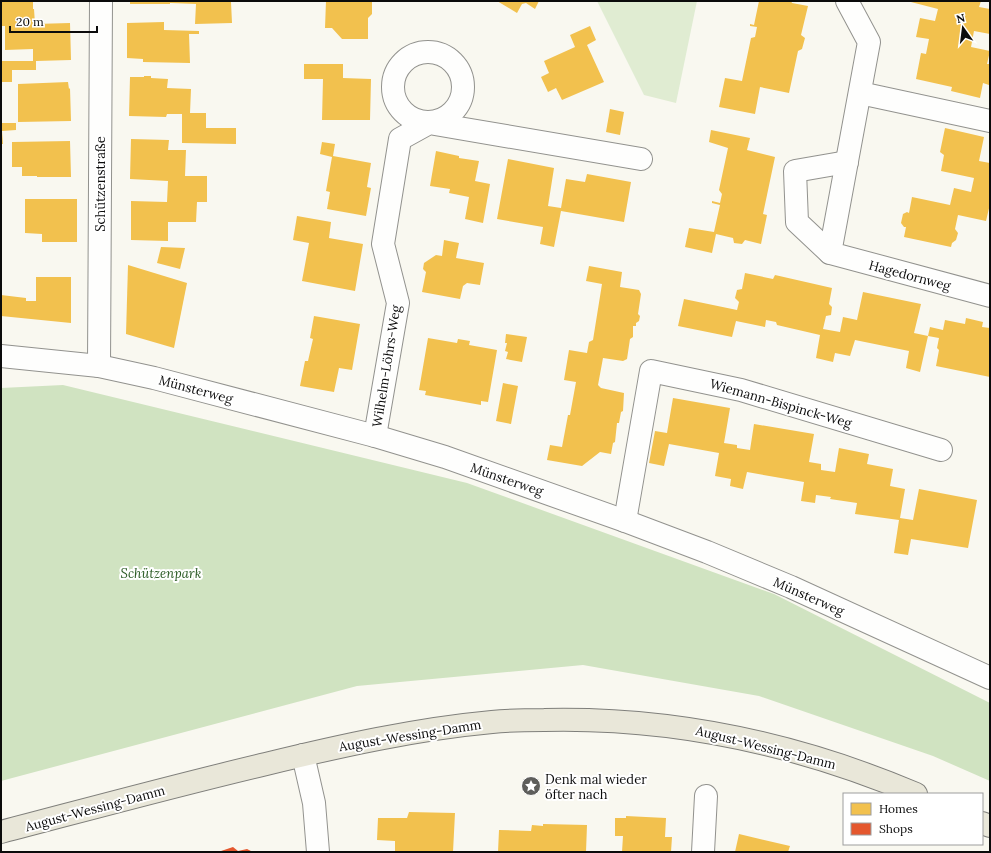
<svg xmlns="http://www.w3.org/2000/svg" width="991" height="853" viewBox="0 0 991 853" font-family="Lora,serif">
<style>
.green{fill:#e0ecd2}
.forest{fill:#d0e3c1}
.homes{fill:#f2c14e}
.shops{fill:#e4572e}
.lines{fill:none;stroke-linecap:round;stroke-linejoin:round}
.minor-casing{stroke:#92928e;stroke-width:24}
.major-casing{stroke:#7f7f7b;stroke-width:24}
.minor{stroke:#fefefd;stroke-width:22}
.major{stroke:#e9e7d9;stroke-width:22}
.labels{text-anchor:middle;stroke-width:4;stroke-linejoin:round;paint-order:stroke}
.street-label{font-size:13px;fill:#0b0b0b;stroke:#fff}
.park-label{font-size:13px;font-style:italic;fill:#2a5a24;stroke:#fff}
.poi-label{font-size:13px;fill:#0b0b0b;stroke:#fff;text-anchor:start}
</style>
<rect width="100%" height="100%" fill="#f9f8f0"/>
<path class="green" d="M597 1H697L676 103 644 95Z"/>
<path class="forest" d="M63 385 467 483 774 594 990 703V781L933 756 759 696 583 665 357 686 1 781V388Z"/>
<g class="homes">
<path d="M1 1H33V9H34L35 24 70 23 71 60 36 61V70H12V82H1V61H33V49L5 50V26H1Z"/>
<path d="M130 1 231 2 232 23 195 24 196 4 170 3V4H130Z"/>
<path d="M326 1H372V14L368 18V39H342L332 28H325Z"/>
<path d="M497 1H539L535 9 526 3 522 4 517 13Z"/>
<path d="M759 1H791L792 3 808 6 801 35 805 38 802 49 798 51 789 93 760 87 755 114 719 107 725 78 742 81 751 38 755 37 757 27 750 26V24L754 25Z"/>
<path d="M907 1H981L979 7 990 9V34L974 31 971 47 990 51 987 64H990L989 85 983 83 980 98 951 91 952 87 916 79 921 53 926 54 929 39 916 37 920 18 935 21 938 9Z"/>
<path d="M164 22V30L199 31V34H189L190 63 143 62V59L127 58V23Z"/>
<path d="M590 26 596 40 587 45 604 82 562 100 556 88 548 92 541 77 549 73 544 61 575 47 570 35Z"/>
<path d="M304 64H343V78L371 79 370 120H322L323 79H304Z"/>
<path d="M144 76H151V78L168 79 167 88 191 89 190 113H206V128H236V144L182 143V114H167L166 117 129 116 130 77H144Z"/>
<path d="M68 82 69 89 70 88 71 121 18 122V84Z"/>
<path d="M610 109 624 112 620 135 606 132Z"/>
<path d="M2 123H16V130L2 131 3 144H1Z"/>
<path d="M945 128 984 137 979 161 990 163V204L986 221 958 215 955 229 958 233 956 240 952 243 951 247 904 237 906 227H904L901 223 903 214 907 212 909 213 912 197 950 205 954 188 971 192 974 178 941 171 944 155 940 152Z"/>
<path d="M711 130 750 138 747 150 775 157 763 214 767 215 761 244 745 240 742 244 734 243 733 238 716 234 712 253 685 247 689 228 714 232 720 205 712 203V201L720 203 722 194 719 190 728 148 709 142Z"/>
<path d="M131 139 169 140 168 150H186L185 176H207V202H197L196 222H168V241L131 240V201L167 202 168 181 130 179Z"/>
<path d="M70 141 71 177H37V176H22V167H12V142Z"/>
<path d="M322 142 335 144 333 156 371 163 367 187 371 188 366 216 327 209 330 192 326 191 332 157 320 154Z"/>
<path d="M436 151 459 156V158L479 161 475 181 490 184 483 223 465 219 469 197 449 193 450 189 430 186Z"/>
<path d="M508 159 554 168 548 206 561 208 566 179 585 182 587 174 631 182 624 222 561 211 554 247 540 244 543 227 497 219Z"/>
<path d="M25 199H77V242H42V234L25 233Z"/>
<path d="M297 216 331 222 329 238 363 244 355 291 302 281 309 243 293 240Z"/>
<path d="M444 240 459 243 456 258 484 263 480 285 467 283 463 286 460 299 422 292 426 272 423 269 424 263 436 255 442 256Z"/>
<path d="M161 247 185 248 180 269 157 263Z"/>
<path d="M128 265 187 283 174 348 126 334Z"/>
<path d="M589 266 622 272 620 287 639 290 641 294 638 314 640 316 639 321 636 323V326H633V337L630 339 627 359 623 361 603 358 598 385 601 388 624 393 623 411 621 412 619 423H617L615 442 613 443 611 454 600 452 582 466 547 460 550 445 562 447 568 415H570L576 382 564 380 569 350 587 353 589 342 593 340 602 284 586 281Z"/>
<path d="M745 273 773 279 775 275 832 288 829 304 832 307 831 315 826 316 823 329 840 332 843 317 857 320 863 292 921 304 914 333 928 336 920 372 906 368 909 351 855 340 850 356 835 353 833 362 816 358 820 335 777 325 776 322 766 320 765 327 736 321 732 337 678 326 684 299 737 310 739 302 735 298 737 290 742 289Z"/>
<path d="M36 277H71V323L1 316V295L26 298V301H36Z"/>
<path d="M314 316 360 324 352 370 339 368 334 392 300 386 305 361H308L313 339 310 338Z"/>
<path d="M966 318 983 322 982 327 990 328V377L936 366 939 350 937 348 939 338 928 336 930 327 943 330 945 320 965 324Z"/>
<path d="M506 334 527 337 522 362 506 359 508 352 505 351 507 343H505Z"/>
<path d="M428 338 457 343 458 339 470 341 469 345 497 350 488 402 481 401V405L425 395 426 391 419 390Z"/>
<path d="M503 383 518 386 511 424 496 421Z"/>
<path d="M673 398 730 408 724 443 737 445V448L750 450 754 424 814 434 809 462 821 464V470L835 472 839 448 869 454 867 464 893 469 890 486 905 489 900 518 913 520 919 489 977 500 968 548 911 539 908 555 894 553 899 520 855 514 857 503 830 499 831 497 816 495 815 503 801 501 804 482 747 472 743 489 730 486 731 479 715 476 719 453 669 444 664 466 649 463 655 431 667 433Z"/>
<path d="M409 812 455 813 453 852H395V841L377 840 378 818H407Z"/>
<path d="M626 816 666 818 665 837H672L671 852H622L623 836H615V818H626Z"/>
<path d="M543 824 587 825 586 852H498L499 830 531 831 532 825 543 826Z"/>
<path d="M739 834 790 846 788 852H735Z"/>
</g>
<path class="shops" d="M233 847 238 851 247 849 253 852H218Z"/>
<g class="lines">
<g class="minor-casing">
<g id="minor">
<path d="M847 1 869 42 830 253 990 296"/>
<circle cx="428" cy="87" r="35"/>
<path d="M860 93 990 121"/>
<path d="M830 253 797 222 795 171 847 162"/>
<path d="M1 356 99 366 154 378 375 436 445 457 625 521 707 552 791 587 990 678"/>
<path d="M99 366 101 1"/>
<path d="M375 436 398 303 383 244 400 139 429 123 641 159"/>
<path d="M625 521 651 371 741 390 941 450"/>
<path d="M303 755 314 803 318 852"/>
<path d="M703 852 706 796"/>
</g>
</g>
<g class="major-casing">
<g id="major">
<path d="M982 823 990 826"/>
<path d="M1 832C89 809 177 785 266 764 340 746 416 729 492 722 510 720 527 720 544 720 673 717 798 744 916 794"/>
</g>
</g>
<use href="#minor" class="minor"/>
<use href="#major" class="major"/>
</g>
<defs>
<g id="sight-disc" transform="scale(1)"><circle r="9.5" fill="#5e5e5b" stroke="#fff"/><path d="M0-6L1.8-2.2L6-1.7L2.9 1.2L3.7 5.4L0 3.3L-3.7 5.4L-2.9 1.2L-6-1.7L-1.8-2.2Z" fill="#fff"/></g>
</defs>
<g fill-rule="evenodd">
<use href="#sight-disc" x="531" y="786"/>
</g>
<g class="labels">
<g class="street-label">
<text transform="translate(100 184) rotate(-90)" y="5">Schützenstraße</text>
<text transform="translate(910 275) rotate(15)" y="5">Hagedornweg</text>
<text transform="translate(386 366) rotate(-81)" y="5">Wilhelm-Löhrs-Weg</text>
<text transform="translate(196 389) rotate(15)" y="5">Münsterweg</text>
<text transform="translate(781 403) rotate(16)" y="5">Wiemann-Bispinck-Weg</text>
<text transform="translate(507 479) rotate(19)" y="5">Münsterweg</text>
<text transform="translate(809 596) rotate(24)" y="5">Münsterweg</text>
<text transform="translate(410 735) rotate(-9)" y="5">August-Wessing-Damm</text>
<text transform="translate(766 747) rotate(14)" y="5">August-Wessing-Damm</text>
<text transform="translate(95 808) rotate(-15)" y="5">August-Wessing-Damm</text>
</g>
<g class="park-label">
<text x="161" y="578">Schützenpark</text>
</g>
<g class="poi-label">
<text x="545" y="784">Denk mal wieder<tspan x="545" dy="15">öfter nach</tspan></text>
</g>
</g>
<rect width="991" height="853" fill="none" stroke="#0b0b0b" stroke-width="4"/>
<rect x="843" y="793" width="140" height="52" fill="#ffffff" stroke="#9d9d9d"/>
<rect x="851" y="803" width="20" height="12" fill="#f2c14e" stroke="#9d9d9d"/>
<text x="879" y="813" font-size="12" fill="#0b0b0b">Homes</text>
<rect x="851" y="823" width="20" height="12" fill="#e4572e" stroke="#9d9d9d"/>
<text x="879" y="833" font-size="12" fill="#0b0b0b">Shops</text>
<g transform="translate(963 28) rotate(346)" stroke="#ffffff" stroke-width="3" paint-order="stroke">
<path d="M0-3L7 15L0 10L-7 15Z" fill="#0b0b0b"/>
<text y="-6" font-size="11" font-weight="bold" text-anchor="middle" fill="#0b0b0b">N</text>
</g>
<path d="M10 26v6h87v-6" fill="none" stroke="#0b0b0b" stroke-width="2"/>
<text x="16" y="26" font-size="12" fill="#0b0b0b" stroke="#ffffff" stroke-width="3" paint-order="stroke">20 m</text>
</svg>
